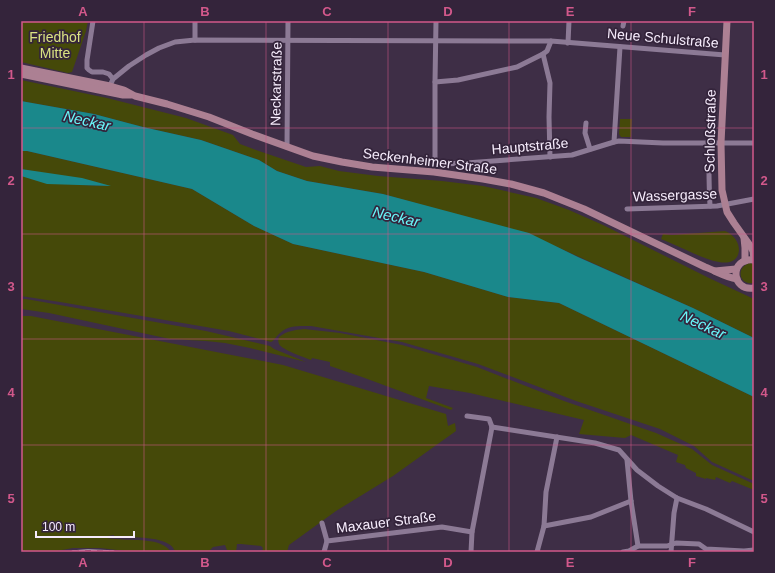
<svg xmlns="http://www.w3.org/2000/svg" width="775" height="573" viewBox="0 0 775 573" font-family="Helvetica,sans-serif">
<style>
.green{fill:#454909}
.water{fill:#1a888b}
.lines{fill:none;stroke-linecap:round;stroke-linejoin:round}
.street{stroke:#8c7a95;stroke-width:5}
.secondary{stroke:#ac8093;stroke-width:7}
.rail-casing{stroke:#b8acbf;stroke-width:3.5}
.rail{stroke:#34243b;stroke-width:2;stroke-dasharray:6;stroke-linecap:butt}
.grid{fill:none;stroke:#d2588b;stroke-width:1;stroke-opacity:0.55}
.labels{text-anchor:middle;stroke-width:3.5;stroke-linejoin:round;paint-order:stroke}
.park-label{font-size:14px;fill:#d9e281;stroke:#34243b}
.street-label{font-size:14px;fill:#f6ecfc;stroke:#34243b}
.water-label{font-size:15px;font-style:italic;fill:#69f7fa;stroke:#34243b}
.neatline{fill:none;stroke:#d2588b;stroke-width:1.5}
.grid-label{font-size:13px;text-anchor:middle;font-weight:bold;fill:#d2588b}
</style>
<rect width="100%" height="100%" fill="#3e2e46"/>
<g class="green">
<path d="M21 21H88L86 31 72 72 68 73 21 62Z"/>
<path d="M21 80 107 98 186 118 233 135 240 144 256 150 306 167 320 166 339 171 378 176 442 181 483 186 536 198 569 210 603 225 709 278 754 299V338L693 308 557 247 477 220 383 194 307 181 277 171 259 160 201 140 143 127 94 114 21 101Z"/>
<path d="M620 119H632L631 137H621L619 134Z"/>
<path d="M21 151H27L192 189 254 226 293 244 424 272 508 297 559 303 754 397V481L712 462 694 446 660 429 576 401 478 364 402 342 311 326C300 326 288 325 280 333 276 336 275 340 271 342L229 331 60 302 21 296V176L82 185 108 186 21 169Z"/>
<path d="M725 231C745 239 744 267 719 262 711 261 703 257 695 254 684 249 673 244 661 239L663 234 672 235Z"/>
<path d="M750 263 754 264V283C739 286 735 267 750 263Z"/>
<path d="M21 299H26L206 331 270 346 274 349 306 362 250 348 225 343 206 341 170 339 49 313 21 309Z"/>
<path d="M21 316H31L283 365 446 414 448 426 455 423 456 431 393 476 336 511 289 545 287 552H262L263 548 261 546 241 544H237L236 552 227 550 225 545 213 547 208 552H175C172 535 127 537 114 537V535L102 537C107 538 112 539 117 539 132 541 162 537 171 552L162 550 161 552H134L100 548H73L51 552H21Z"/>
<path d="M304 329 340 333 402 345 477 367 564 401 656 433 692 449 712 465 754 484V490L732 481 730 483 716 477 715 480 706 478V479L696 476V473L686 468 685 465 676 462 678 455 631 435 625 438 579 434 584 420 470 393 429 386 426 398 453 408 451 410 362 377 330 366V362L312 358 311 360C304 357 282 350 279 344 278 341 278 340 279 337 287 331 294 330 304 329Z"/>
</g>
<g class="water">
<path d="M21 101 94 114 143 127 201 140 259 160 277 171 307 181 383 194 529 233 578 257 693 308 754 338V397L559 303 508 297 424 272 293 244 254 226 192 189 27 151H21Z"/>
<path d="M21 169 82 178 111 186 47 184 21 176Z"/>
</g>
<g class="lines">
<g class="street">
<path d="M93 21 87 60V68L89 70 92 72H103L109 74 113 79"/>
<path d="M195 21V40"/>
<path d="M436 21 435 82V158L436 163 441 164 466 163 572 155 614 142 619 141 663 143H754"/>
<path d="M623 26 624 21"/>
<path d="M568 43 569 21"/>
<path d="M543 54 550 83 549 117 550 157"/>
<path d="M435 82 458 80 517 67 543 54 547 51 551 41"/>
<path d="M109 88 113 79 129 66 146 55 159 48 175 42 195 40 551 41 725 55"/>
<path d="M586 123 585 133 590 149"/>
<path d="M614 142 620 47"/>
<path d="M710 144C708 164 709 185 710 206"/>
<path d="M287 147 288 21"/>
<path d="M627 209 717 206 754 199"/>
<path d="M467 416 489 419 492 427"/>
<path d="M492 427 595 443 619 450 637 470 658 486 677 498 706 509 754 532"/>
<path d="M627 460 631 501 638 546"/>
<path d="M322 523 327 541"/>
<path d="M544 526 591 517 631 501"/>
<path d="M324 552 327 541 442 527 472 532"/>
<path d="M471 552 472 532 492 427"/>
<path d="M537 552 544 526 546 492 557 437"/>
<path d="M623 552 629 551 638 546H667L676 543 699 544 706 549 744 551 754 550"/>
<path d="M671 552 674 513 677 498"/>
</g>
<g class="secondary">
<path d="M727 21 721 143 722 190 727 212 734 223 749 244 753 251 754 259"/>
<path d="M21 68 110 86 124 90 135 96 167 104 209 117 252 134 313 156 342 162 372 167 434 172 483 179 511 184 544 193 584 209 705 267C716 271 725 277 737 279"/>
<path d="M21 74 123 95H131"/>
<path d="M744 238 745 248V261"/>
<path d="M754 260C729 257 731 292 754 288"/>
<path d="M715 271 736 269"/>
</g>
<g class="rail-casing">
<path id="rail" d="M73 552 88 551 113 552"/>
</g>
<use href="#rail" class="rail"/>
</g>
<path class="grid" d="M144 21V552M266 21V552M388 21V552M509 21V552M631 21V552M21 128H754M21 234H754M21 339H754M21 445H754"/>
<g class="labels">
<g class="park-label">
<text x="55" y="42">Friedhof<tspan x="55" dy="16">Mitte</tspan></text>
</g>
<g class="street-label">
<text transform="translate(663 38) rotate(5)" y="5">Neue Schulstraße</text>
<text transform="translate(276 84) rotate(-89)" y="5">Neckarstraße</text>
<text transform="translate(710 131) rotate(-89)" y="5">Schloßstraße</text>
<text transform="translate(530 146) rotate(-5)" y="5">Hauptstraße</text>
<text transform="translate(430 161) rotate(7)" y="5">Seckenheimer Straße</text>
<text transform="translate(675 195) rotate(-2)" y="5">Wassergasse</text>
<text transform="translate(386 522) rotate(-7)" y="5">Maxauer Straße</text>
</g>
<g class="water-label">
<text transform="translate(87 121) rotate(13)" y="5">Neckar</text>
<text transform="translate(396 217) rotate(13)" y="5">Neckar</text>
<text transform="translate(703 325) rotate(25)" y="5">Neckar</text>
</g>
</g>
<rect width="775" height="573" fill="none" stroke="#34243b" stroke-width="44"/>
<path d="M36 531v6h98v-6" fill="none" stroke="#f6ecfc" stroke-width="2"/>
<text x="42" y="531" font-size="12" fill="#f6ecfc" stroke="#34243b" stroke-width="3" paint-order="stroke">100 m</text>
<rect x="22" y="22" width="731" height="529" class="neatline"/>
<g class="grid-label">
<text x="83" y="16">A</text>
<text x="205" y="16">B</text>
<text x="327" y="16">C</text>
<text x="448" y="16">D</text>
<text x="570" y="16">E</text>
<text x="692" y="16">F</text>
<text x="11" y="79">1</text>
<text x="764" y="79">1</text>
<text x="11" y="185">2</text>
<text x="764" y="185">2</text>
<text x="11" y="291">3</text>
<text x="764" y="291">3</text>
<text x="11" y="397">4</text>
<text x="764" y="397">4</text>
<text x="11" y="503">5</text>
<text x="764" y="503">5</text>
<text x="83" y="567">A</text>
<text x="205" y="567">B</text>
<text x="327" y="567">C</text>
<text x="448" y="567">D</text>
<text x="570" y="567">E</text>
<text x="692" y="567">F</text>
</g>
</svg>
